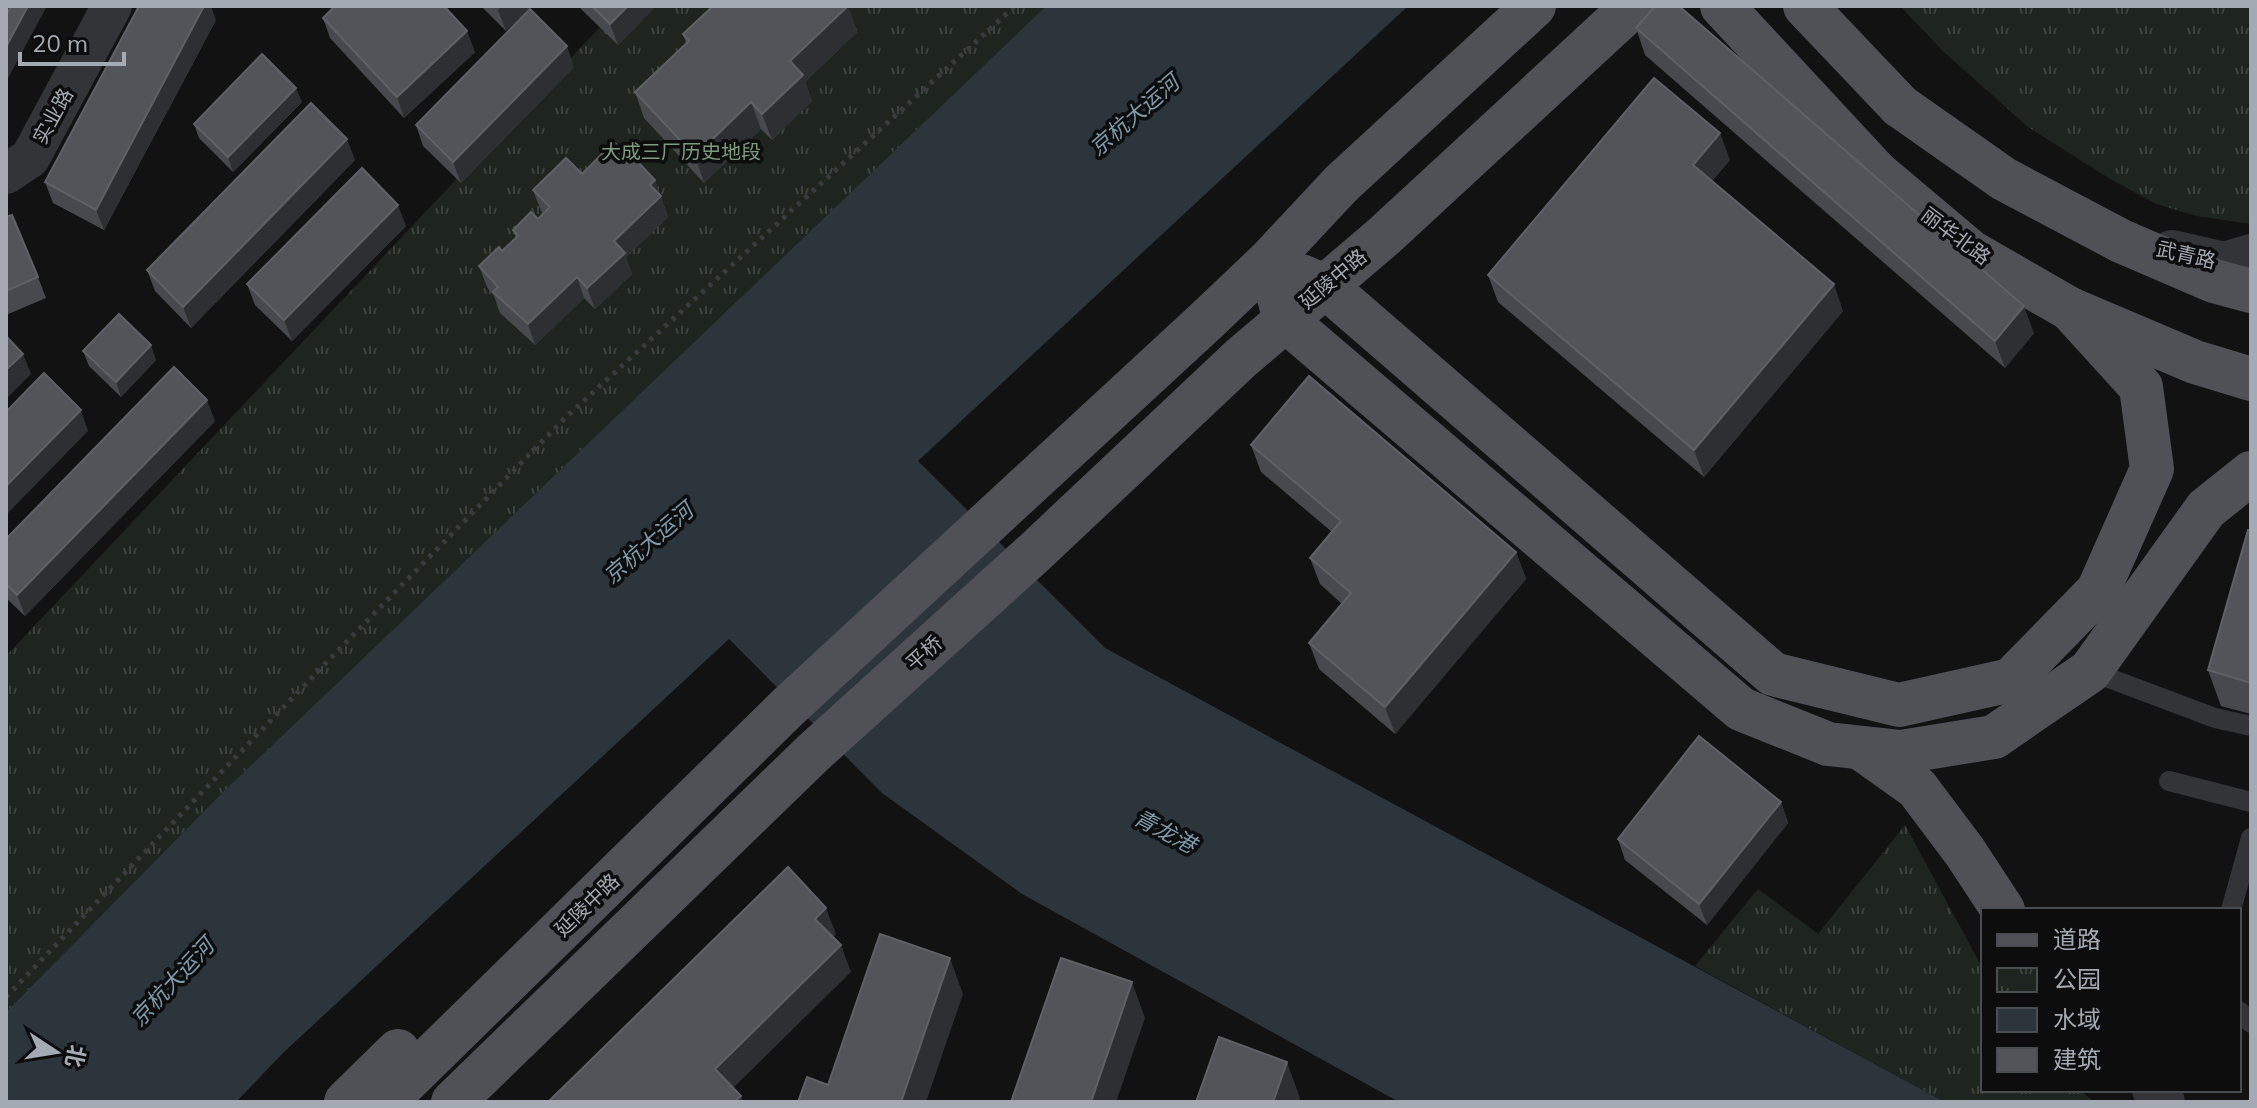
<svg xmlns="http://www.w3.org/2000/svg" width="2257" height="1108" viewBox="0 0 2257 1108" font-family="Mulish,'Noto Sans SC',sans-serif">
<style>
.park{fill:url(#park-tufts)}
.water{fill:#2c353b}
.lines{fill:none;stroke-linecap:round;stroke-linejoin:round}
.path{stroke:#393b3f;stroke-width:5;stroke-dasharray:4 6;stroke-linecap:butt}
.service{stroke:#333438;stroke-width:20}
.minor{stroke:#333438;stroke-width:40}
.tertiary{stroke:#333438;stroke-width:44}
.primary{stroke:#4f5157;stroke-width:44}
.primary-bridge{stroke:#4f5157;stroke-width:44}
.wall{fill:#48494e}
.shaded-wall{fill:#2e2f32}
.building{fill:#525459;stroke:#5f6167;stroke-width:2}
.labels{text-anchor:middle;stroke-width:7;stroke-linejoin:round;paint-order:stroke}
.street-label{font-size:20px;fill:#a4aab3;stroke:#0d0d0e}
.park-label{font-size:20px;fill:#7d9c7d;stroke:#0d0d0e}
.water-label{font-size:22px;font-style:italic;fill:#7e9aab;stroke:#0d0d0e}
</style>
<defs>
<pattern id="park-tufts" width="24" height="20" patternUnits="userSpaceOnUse" patternTransform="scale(2)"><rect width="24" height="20" fill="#1e251f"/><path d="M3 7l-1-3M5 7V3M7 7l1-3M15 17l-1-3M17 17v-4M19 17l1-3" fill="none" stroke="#3c423d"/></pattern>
</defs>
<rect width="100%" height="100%" fill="#121213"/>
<g class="park">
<path d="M620 6H1046L223 792 6 1012V656Z"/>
<path d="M1900 6H2251V224L2197 216 2156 204 2107 177 2028 127 1944 52Z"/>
<path d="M1905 825 1983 969V1090H2080L2094 1102H1945L1695 966 1758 889 1818 934Z"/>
</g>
<path class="water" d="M1046 6H1408L918 461 1105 648 1945 1102H1399L1022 894 882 793 729 639 283 1053 236 1102H6V1012L223 792Z"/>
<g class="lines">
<path class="path" d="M6 997 321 668 565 418 1015 6"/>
<g class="service">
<path d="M2090 671 2215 718 2251 726"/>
<path d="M2169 781 2251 802"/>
<path d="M2231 910 2251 838"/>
<path d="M2239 1011 2251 1023"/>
</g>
<g class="minor">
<path d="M6 174 30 158 112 6"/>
<path d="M2152 1090 2165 1102"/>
</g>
<path class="tertiary" d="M2172 252 2224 264 2251 256"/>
<g class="primary">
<path d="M1900 106 2004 179 2121 241 2214 281 2251 291"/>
<path d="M1876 172 1971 252 2070 309 2195 362 2251 379"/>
<path d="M1301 276 1326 287 1773 674 1899 705 2011 680 2098 591 2152 469 2141 387 2070 309"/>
<path d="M1278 294 1285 320 1741 709 1828 744 1901 752 1994 737 2090 671 2206 509 2251 473"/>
<path d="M1861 748 1917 788 1965 852 2003 910"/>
<path d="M346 1102 398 1051"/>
<path d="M385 1102 788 707 1207 320 1269 261 1341 184 1534 6"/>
<path d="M453 1102 814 752 1034 553 1241 358 1384 236 1633 6"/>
</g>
<g class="primary-bridge">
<path d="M1722 6 1876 172"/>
<path d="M1805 6 1900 106"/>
</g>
</g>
<g class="wall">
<path d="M481 6H531L506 31Z"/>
<path d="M580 6H656L618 45 581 9Z"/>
<path d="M848 6 857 32 805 82 812 101 772 140 761 129 704 183 644 118 635 92 686 43 683 34Z"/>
<path d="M323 18 475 52 404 118 330 38Z"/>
<path d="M216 20 104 230 53 203 45 182Z"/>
<path d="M1636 28 2034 333 2005 368 1645 55Z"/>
<path d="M574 67 461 183 423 146 416 125Z"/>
<path d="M302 102 233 172 199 138 194 124Z"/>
<path d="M355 160 191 328 155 291 147 270Z"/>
<path d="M1730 160 1712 181 1843 311 1704 477 1498 302 1488 275Z"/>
<path d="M631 161 655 180 668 217 626 257 632 274 595 309 584 298 535 345 500 313 494 296 487 287 479 266 502 251 516 238 513 230 538 219 544 214 541 211 533 190 582 174Z"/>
<path d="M6 217 38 277 46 298 6 315Z"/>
<path d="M406 226 292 341 255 305 247 284Z"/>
<path d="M83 351 156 360 121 397 89 366Z"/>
<path d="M215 421 25 616 6 598V539Z"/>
<path d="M1251 445 1516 552 1526 579 1395 734 1319 669 1309 643 1342 604 1320 584 1310 558 1332 532 1261 472Z"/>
<path d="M2251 531V714L2221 706 2208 670Z"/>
<path d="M1781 802 1788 823 1707 925 1625 860 1618 839Z"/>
</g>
<g class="shaded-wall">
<path d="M6 6H47L6 82Z"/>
<path d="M204 6H211L216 20 104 230 96 210Z"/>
<path d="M502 6H531L506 31 498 10Z"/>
<path d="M628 6H656L618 45 610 24Z"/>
<path d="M848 6 857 32 805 82 812 101 772 140 762 114 790 61Z"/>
<path d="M467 31 475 52 404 118 397 97Z"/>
<path d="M567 46 574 67 461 183 453 162Z"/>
<path d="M296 88 302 102 233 172 228 157Z"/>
<path d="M751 102 761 129 704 183 695 156Z"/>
<path d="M1720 133 1730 160 1702 192 1693 165Z"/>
<path d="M347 139 355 160 191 328 183 307Z"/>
<path d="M655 180 668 217 626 257 632 274 595 309 587 288 614 241 650 185Z"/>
<path d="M398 205 406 226 292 341 284 320Z"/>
<path d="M577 277 584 298 535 345 528 324Z"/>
<path d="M1834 284 1843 311 1704 477 1694 450Z"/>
<path d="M2024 306 2034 333 2005 368 1995 341Z"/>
<path d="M151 345 156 360 121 397 116 382Z"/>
<path d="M23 354 31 374 6 399V370Z"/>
<path d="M207 400 215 421 25 616 17 595Z"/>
<path d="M81 410 88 431 6 515V486Z"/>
<path d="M1516 552 1526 579 1395 734 1385 707Z"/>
<path d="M1781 802 1788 823 1707 925 1699 904Z"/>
<path d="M826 908 836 934 825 945 815 919Z"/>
<path d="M841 945 851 972 725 1096 715 1069Z"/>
<path d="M950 958 963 994 926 1102H901Z"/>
<path d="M1132 982 1145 1018 1116 1102H1091Z"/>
<path d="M1287 1062 1300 1098 1299 1102H1273Z"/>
<path d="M741 1096 743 1102H734Z"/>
</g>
<g class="building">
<path d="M11 6H28L6 47V16Z"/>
<path d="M139 6H204L96 210 45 182Z"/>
<path d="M335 6H444L467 31 397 97 323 18Z"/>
<path d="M592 6H628L610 24Z"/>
<path d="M713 6H848L790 61 803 75 762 114 751 102 695 156 635 92 689 41 683 34Z"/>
<path d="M1655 6H1679L2024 306 1995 341 1636 28Z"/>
<path d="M530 9 567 46 453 162 416 125Z"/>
<path d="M262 54 296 88 228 157 194 124Z"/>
<path d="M1654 78 1720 133 1693 165 1834 284 1694 450 1488 275Z"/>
<path d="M311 103 347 139 183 307 147 270Z"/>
<path d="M614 142 631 161 635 159 655 180 650 185 661 196 614 241 625 253 587 288 577 277 528 324 493 292 498 287 479 266 499 247 502 251 518 236 513 230 531 212 538 219 550 207 533 190 566 158 582 174Z"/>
<path d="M362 168 398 205 284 320 247 284Z"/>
<path d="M12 215 38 277 6 291V217Z"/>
<path d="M119 314 151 345 116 382 83 351Z"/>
<path d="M6 336 23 354 6 370Z"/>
<path d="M174 367 207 400 17 595 6 584V539Z"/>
<path d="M44 373 81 410 6 486V412Z"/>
<path d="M1309 376 1516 552 1385 707 1309 643 1351 593 1310 558 1341 521 1251 445Z"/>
<path d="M2248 530 2251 531V683L2208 670Z"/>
<path d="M1699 736 1781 802 1699 904 1618 839Z"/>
<path d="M788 867 826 908 815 919 841 945 715 1069 741 1096 734 1102H548Z"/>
<path d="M880 934 950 958 901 1102H798L807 1077 828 1085Z"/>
<path d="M1061 958 1132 982 1091 1102H1011Z"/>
<path d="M1219 1037 1287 1062 1273 1102H1196Z"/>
</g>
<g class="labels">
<g class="street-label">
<text transform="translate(53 116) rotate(-61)" y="7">实业路</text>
<text transform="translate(1956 236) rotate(37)" y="7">丽华北路</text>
<text transform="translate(2186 255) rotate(13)" y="7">武青路</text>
<text transform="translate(1333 279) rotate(-40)" y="7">延陵中路</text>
<text transform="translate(924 653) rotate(-42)" y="7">平桥</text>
<text transform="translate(587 905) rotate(-44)" y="7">延陵中路</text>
</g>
<g class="park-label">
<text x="681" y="159">大成三厂历史地段</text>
</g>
<g class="water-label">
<text transform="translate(1134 115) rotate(-41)" y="8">京杭大运河</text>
<text transform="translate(648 543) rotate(-41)" y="8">京杭大运河</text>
<text transform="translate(1165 831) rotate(28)" y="8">青龙港</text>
<text transform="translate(172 982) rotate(-47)" y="8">京杭大运河</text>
</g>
</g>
<rect width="2257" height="1108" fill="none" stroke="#a4aab3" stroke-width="16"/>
<rect x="1981" y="908" width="260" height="184" fill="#0d0d0e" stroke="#494c50" stroke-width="2"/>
<rect x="1997" y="934" width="40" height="12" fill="#4f5157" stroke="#494c50" stroke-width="2"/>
<text x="2053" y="948" font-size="24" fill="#a4aab3">道路</text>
<rect x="1997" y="968" width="40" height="24" fill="url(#park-tufts)" stroke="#494c50" stroke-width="2"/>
<text x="2053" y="988" font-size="24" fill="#a4aab3">公园</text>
<rect x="1997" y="1008" width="40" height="24" fill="#2c353b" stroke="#494c50" stroke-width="2"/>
<text x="2053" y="1028" font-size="24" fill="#a4aab3">水域</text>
<rect x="1997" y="1048" width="40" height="24" fill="#525459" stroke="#494c50" stroke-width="2"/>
<text x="2053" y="1068" font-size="24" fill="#a4aab3">建筑</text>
<g transform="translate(56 1052) rotate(102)" stroke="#0d0d0e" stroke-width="6" paint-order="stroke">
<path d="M0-6L14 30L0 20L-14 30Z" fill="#a4aab3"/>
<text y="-12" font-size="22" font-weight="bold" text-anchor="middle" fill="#a4aab3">北</text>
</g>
<path d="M20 52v12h104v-12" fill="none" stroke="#a4aab3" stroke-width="4"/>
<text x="32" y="52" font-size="24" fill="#a4aab3" stroke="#0d0d0e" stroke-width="6" paint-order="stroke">20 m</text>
</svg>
